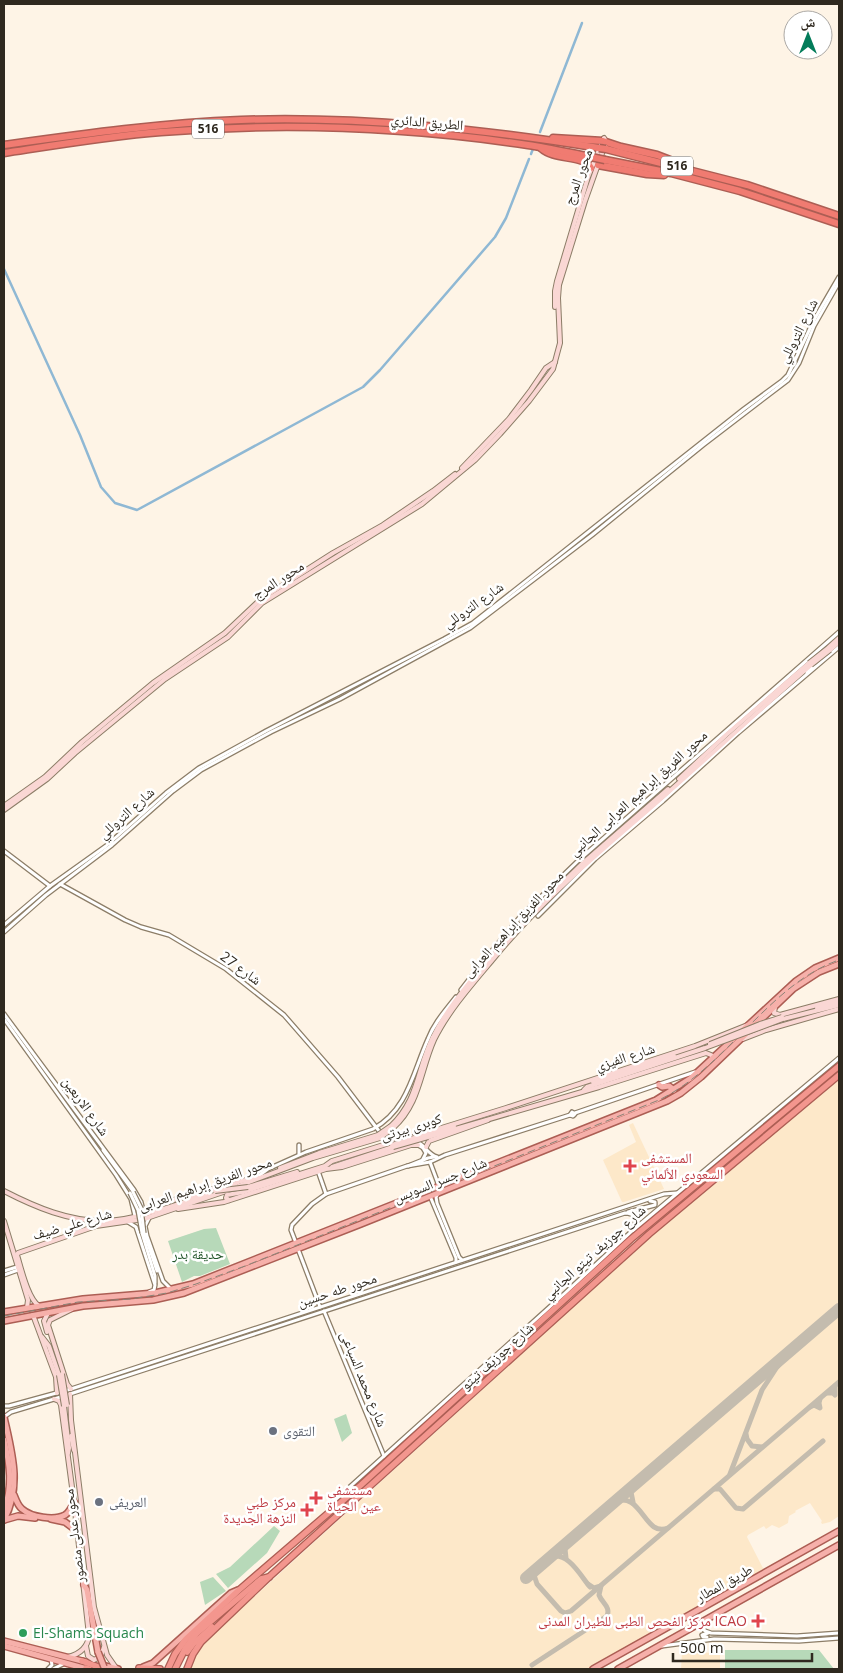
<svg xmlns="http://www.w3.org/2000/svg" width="843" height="1673" viewBox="0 0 843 1673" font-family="'Open Sans','Noto Naskh Arabic',sans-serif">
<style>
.built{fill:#fde8c9}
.green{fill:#b7d9b9}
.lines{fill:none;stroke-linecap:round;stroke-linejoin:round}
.canal{stroke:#8fb8d4;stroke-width:2.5}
.taxiway{stroke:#c4bcae;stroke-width:5}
.runway{stroke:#c4bcae;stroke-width:12}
.tertiary-casing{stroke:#8c7d67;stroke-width:5.5}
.secondary-casing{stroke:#8c7d67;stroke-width:6}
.primary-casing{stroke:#ac5e54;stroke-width:8}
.trunk-casing{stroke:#ac5e54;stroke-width:8}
.motorway-casing{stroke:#ac5e54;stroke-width:9}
.tertiary{stroke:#fff;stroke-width:3}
.secondary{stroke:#fad7d4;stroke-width:4}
.primary{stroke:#f6b0aa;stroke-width:5}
.trunk{stroke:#f3968e;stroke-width:5.5}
.motorway{stroke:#f07b71;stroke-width:6}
.rail{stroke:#8b8377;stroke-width:1;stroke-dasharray:8 4;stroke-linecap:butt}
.tertiary-bridge-casing{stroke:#8c7d67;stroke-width:5.5;stroke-linecap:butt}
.secondary-bridge-casing{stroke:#8c7d67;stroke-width:6;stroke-linecap:butt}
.primary-bridge-casing{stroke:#ac5e54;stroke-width:8;stroke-linecap:butt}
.motorway-bridge-casing{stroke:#ac5e54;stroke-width:9;stroke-linecap:butt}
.tertiary-bridge{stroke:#fff;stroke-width:3}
.secondary-bridge{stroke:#fad7d4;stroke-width:4}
.primary-bridge{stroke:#f6b0aa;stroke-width:5}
.motorway-bridge{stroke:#f07b71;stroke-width:6}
.health-dot{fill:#e0444e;stroke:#fff;stroke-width:2}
.worship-dot{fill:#6b7280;stroke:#fff;stroke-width:2}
.leisure-dot{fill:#2e9e5b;stroke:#fff;stroke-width:2}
.labels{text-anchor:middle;stroke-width:5;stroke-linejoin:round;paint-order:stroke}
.shield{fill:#fff;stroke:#6d6962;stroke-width:1}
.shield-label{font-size:12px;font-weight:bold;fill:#2f291f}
.street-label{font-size:14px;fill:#2f291f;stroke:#fff}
.health-label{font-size:14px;fill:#be3a42;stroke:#fff;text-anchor:start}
.park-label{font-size:14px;fill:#215429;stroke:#fff}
.worship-label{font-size:14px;fill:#5b616d;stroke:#fff;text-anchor:start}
.leisure-label{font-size:14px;fill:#27864d;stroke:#fff;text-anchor:start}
</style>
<rect width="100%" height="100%" fill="#fef4e6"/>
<g class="built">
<path d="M839 1079V1516L830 1522 822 1524 821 1522 822 1521 810 1503 795 1511 796 1512 789 1516 788 1523 779 1528 772 1525 766 1529 764 1526 748 1535 747 1537 764 1570 589 1669H189L197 1651 222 1626 647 1240Z"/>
<path d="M633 1123 664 1189 624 1202H622L603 1160 636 1142 629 1125Z"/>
<path d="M682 1652 720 1653V1669H681Z"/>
</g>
<g class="green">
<path d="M216 1228 230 1264 200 1276H194L182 1282 168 1241 204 1229Z"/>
<path d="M346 1414 352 1433 342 1442 334 1419Z"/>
<path d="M274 1526 280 1531 267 1553 228 1588 216 1574 230 1567Z"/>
<path d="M213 1577 226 1591 205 1605 200 1582Z"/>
<path d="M725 1650H819L834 1669H725Z"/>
</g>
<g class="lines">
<g class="canal">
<path d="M540 132 582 23"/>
<path d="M531 154 538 136"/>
<path d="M4 269 80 435 101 487 115 503 137 510 363 387 380 370 495 237 506 218 529 159"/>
</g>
<g class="taxiway">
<path d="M827 1393H833L835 1395V1386"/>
<path d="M810 1407 814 1405 820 1408 819 1403 820 1399"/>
<path d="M746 1434 747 1439 752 1446 762 1447"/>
<path d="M730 1474 762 1390 777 1367 792 1350"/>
<path d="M714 1489H720L736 1508 743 1509 823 1441"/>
<path d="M614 1502C642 1490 644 1538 668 1528"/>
<path d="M633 1502 631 1492 635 1484"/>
<path d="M550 1557C568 1551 580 1575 590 1587"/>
<path d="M566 1558 565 1549 569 1541"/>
<path d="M538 1567 534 1575 537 1584 561 1611 565 1613 571 1611 839 1382"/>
<path d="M532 1665 607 1616C611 1607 602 1603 599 1595L601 1586 594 1588 588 1584"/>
</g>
<path class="runway" d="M526 1578 839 1309"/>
<g class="tertiary-casing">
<g id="tertiary">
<path d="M807 673 808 670 814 666 813 663"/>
<path d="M4 851 50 886"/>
<path d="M60 884 125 920 141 927 169 935 226 969 284 1015 338 1077 379 1131 405 1141"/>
<path d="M538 916 595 859 663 801 738 733 839 647"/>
<path d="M4 925 50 886 106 846 166 793 199 768 266 731 444 639 473 623 487 612 744 409 782 381 788 375 814 320 839 277"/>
<path d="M4 932 46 895 112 845 173 791 201 770 271 732 340 699 470 628 592 535 703 445 788 380 799 363 814 326 839 282"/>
<path d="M461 990 485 959 520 917 580 859 839 632"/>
<path d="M4 1014 134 1190 141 1202 144 1214"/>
<path d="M4 1019 116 1175 131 1199 135 1216"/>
<path d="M572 1112 575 1114 573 1116 570 1115Z"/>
<path d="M575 1113 695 1072"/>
<path d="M415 1141C426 1145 427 1154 437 1157"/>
<path d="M299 1145V1154"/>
<path d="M418 1145 423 1148 426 1153 422 1161"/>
<path d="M103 1150 133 1191"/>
<path d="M430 1162 439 1186"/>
<path d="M408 1166 428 1158 434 1157"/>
<path d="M318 1171 326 1194"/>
<path d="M257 1177 268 1169 306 1152 373 1129C408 1110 413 1072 428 1039 434 1023 446 1010 456 997"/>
<path d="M438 1193 436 1197 437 1203 459 1257 462 1260"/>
<path d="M430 1196 456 1258V1262"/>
<path d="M628 1212 655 1205V1202L650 1201"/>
<path d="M149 1218 145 1226 147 1236 163 1281 171 1289"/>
<path d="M128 1222 136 1227 155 1285 154 1290 149 1292"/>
<path d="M142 1233 155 1276V1283"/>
<path d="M145 1235 157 1271"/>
<path d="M296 1243 291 1230 292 1225 312 1204 326 1194 407 1166 430 1162 445 1155 570 1115"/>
<path d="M298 1249 320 1307"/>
<path d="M4 1271 17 1267"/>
<path d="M4 1275 18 1270"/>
<path d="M324 1311 384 1456"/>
<path d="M70 1394 625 1213C635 1213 638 1220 633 1228"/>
<path d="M4 1406H9L71 1389 664 1194 677 1193"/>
<path d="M4 1417 11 1412 64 1396"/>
<path d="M329 1512 333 1502 564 1294 632 1231 839 1058"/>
<path d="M703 1623 702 1627 705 1631 711 1633 797 1636 839 1633"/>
<path d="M707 1637H703L702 1635 708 1633"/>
<path d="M662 1646 714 1639 799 1641 839 1638"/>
<path d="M48 1669 52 1665 51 1659"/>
<path d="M53 1669 63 1664"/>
</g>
</g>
<g class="secondary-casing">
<g id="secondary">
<path d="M555 307V291L557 281 588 177 603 140"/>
<path d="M462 468 509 419 531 390 546 368 555 362"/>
<path d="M828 648 839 638"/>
<path d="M830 650 839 642"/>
<path d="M679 779 726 735 809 663"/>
<path d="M4 806 45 777 82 742 153 683 225 633 261 599 333 553 383 525 433 491 455 474"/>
<path d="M4 810 47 779 75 753 165 679 228 637 262 603 422 504 475 460 500 434 529 401 553 369 560 343 558 298 559 285 585 201 606 142 604 138"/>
<path d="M550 895 583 863 668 789"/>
<path d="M521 925 538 899"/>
<path d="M775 1007 774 1013 780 1015 839 999"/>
<path d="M817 1008 839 1002"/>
<path d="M783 1019 839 1005"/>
<path d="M743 1039 766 1030 839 1009"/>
<path d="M593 1082 674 1056"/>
<path d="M584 1090 587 1087 705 1048"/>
<path d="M391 1126C419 1100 417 1068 433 1037 451 1000 489 958 518 928"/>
<path d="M393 1128C420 1104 420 1071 434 1040 448 1011 473 983 494 958 539 903 594 857 647 811 702 763 756 713 811 665"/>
<path d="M427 1134 454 1126"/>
<path d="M428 1137 599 1087 706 1053 711 1055 714 1058"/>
<path d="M406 1139 506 1108 695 1046 750 1024"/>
<path d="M426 1147 429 1141 488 1120"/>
<path d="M332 1167 393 1147"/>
<path d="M280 1168 319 1153 378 1135"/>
<path d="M236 1187 313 1158 380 1138"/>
<path d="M248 1187 297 1172"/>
<path d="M224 1190 238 1182 257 1177"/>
<path d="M4 1191C35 1207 70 1222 106 1221 141 1219 176 1204 210 1194"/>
<path d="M188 1198 210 1191"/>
<path d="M229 1200 226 1198 227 1195 243 1192 325 1166 332 1161 393 1142 398 1144"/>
<path d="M178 1209 224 1202 326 1169 342 1167 411 1145H418"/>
<path d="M145 1214 149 1208 204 1190 228 1187"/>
<path d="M4 1221 28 1300 27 1308"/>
<path d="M39 1306C28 1299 21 1268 17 1255L18 1253 96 1226 144 1219 229 1190"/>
<path d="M33 1315 56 1377 57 1393"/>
<path d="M47 1332 44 1321 48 1313"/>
<path d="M42 1337 49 1346 59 1375"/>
<path d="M71 1389 67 1384 48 1325 50 1320 72 1309"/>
<path d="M70 1394 71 1420 94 1607 107 1655 116 1668"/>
<path d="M54 1399 59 1401 61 1405 74 1502 89 1635C88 1648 80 1654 68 1657"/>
<path d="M64 1406 69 1448 68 1453"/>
<path d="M71 1436 74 1450"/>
<path d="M86 1646 88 1656 94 1660 101 1656 104 1647"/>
</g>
</g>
<g class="primary-casing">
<g id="primary">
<path d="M659 1085 662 1087 669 1086 674 1090"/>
<path d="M4 1312 83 1299 155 1293 193 1284 656 1100 691 1078 796 981 815 968 839 958"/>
<path d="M4 1321 83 1306 153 1300 184 1293 361 1224 667 1101 681 1093 701 1077 793 989 819 972 839 964"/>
<path d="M4 1417C12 1453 22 1486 4 1520"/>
<path d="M4 1440C10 1465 13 1486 4 1510"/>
<path d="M14 1495C16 1500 18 1506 22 1509 31 1517 54 1521 65 1515 70 1512 72 1506 74 1502"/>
<path d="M51 1519 65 1522 77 1531"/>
<path d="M4 1520 18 1516 35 1518"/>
<path d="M84 1585 87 1590 98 1652"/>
<path d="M4 1641 86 1662"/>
<path d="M4 1646 87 1669"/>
<path d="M101 1665 118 1669"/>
<path d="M143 1667 153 1663 231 1593 238 1590"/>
<path d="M593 1669 839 1531"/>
<path d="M618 1669 839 1545"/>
</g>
</g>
<g class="trunk-casing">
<g id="trunk">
<path d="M187 1652 193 1644 212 1627"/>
<path d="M82 1661 104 1669"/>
<path d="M86 1668 89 1669"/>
<path d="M139 1668 160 1669"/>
<path d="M168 1669 175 1654 186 1639 239 1590 361 1485 631 1239 839 1066"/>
<path d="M175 1669 185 1649 196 1634 261 1579 269 1577"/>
<path d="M187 1669 193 1654 201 1642 269 1577 649 1234 839 1075"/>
</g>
</g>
<g class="motorway-casing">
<g id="motorway">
<path d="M553 138 603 141 621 147 657 155 670 160 679 165"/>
<path d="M4 145C83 134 161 123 241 120 362 116 480 129 599 148"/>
<path d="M541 148C555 161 583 154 591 168"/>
<path d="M606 149 747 185 839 216"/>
<path d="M4 153C56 145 109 136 161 132 283 122 407 127 528 145 549 148 570 153 591 157"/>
<path d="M605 160 671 173 740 191 839 224"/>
<path d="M598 165 647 174 664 175"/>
</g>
</g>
<use href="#tertiary" class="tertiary"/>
<use href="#secondary" class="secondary"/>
<use href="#primary" class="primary"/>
<use href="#trunk" class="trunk"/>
<use href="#motorway" class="motorway"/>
<path class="rail" d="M4 1316 78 1302 131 1299 167 1293 196 1284 245 1266 659 1100C727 1067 769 984 839 960"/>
<g class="tertiary-bridge-casing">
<g id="tertiary-bridge">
<path d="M133 1192 141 1208 144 1233"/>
<path d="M130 1193 138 1210 142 1233"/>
</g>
</g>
<g class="secondary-bridge-casing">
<g id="secondary-bridge">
<path d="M809 663 828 648"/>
<path d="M811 665 830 650"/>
<path d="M710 1044 760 1024 782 1017"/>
<path d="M705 1048 783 1019"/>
<path d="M378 1135 391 1126"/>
<path d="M380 1138 393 1128"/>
<path d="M392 1145 427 1134"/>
<path d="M393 1147 428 1137"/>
<path d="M215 1191 248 1187"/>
<path d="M62 1374 67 1405"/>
<path d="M59 1375 64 1406"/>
</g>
</g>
<g class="primary-bridge-casing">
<path id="primary-bridge" d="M98 1652 104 1667"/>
</g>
<g class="motorway-bridge-casing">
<g id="motorway-bridge">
<path d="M599 148 606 149"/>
<path d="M591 157 605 160"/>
</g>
</g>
<use href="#tertiary-bridge" class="tertiary-bridge"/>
<use href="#secondary-bridge" class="secondary-bridge"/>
<use href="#primary-bridge" class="primary-bridge"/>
<use href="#motorway-bridge" class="motorway-bridge"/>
</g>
<g class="health-dot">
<path d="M627.5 1158.5h5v5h5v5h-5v5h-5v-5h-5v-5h5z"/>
<path d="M313.5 1490.5h5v5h5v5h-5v5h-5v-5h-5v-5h5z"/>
<path d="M304.5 1502.5h5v5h5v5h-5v5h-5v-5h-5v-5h5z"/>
<path d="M755.5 1613.5h5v5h5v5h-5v5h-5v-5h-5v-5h5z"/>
</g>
<g class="worship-dot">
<circle cx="273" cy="1431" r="5"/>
<circle cx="99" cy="1502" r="5"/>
</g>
<circle class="leisure-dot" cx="23" cy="1633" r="5"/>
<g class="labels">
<g class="shield">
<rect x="192" y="119.5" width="32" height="19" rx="4"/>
<rect x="661" y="156.5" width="32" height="19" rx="4"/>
</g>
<g class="shield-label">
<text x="208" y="133">516</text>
<text x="677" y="170">516</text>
</g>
<g class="street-label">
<text transform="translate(427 122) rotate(5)" y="5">الطريق الدائري</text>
<text transform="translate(578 177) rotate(-70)" y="5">محور المرج</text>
<text transform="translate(798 331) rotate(-63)" y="5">شارع التروللي</text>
<text transform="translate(278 580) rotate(-33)" y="5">محور المرج</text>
<text transform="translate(473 605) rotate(-35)" y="5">شارع التروللي</text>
<text transform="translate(638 793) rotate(-42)" y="5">محور الفريق إبراهيم العرابى الجانبي</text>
<text transform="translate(126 813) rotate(-42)" y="5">شارع التروللي</text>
<text transform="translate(513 924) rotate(-47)" y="5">محور الفريق إبراهيم العرابى</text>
<text transform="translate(241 968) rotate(36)" y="5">شارع 27</text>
<text transform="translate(625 1057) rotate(-18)" y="5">شارع الفيزي</text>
<text transform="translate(86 1106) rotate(54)" y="5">شارع الاربعين</text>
<text transform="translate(411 1127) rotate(-17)" y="5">كوبرى بيرتى</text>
<text transform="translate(440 1180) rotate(-22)" y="5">شارع جسر السويس</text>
<text transform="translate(205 1184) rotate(-19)" y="5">محور الفريق إبراهيم العرابى</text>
<text transform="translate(72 1224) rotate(-16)" y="5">شارع علي ضيف</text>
<text transform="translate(594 1252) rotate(-42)" y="5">شارع جوزيف تيتو الجانبي</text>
<text transform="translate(337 1290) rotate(-18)" y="5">محور طه حسين</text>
<text transform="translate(497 1356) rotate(-42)" y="5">شارع جوزيف تيتو</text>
<text transform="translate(364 1379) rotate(68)" y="5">شارع محمد السباعى</text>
<text transform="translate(74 1536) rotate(-97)" y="5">محور عدلى منصور</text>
<text transform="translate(724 1583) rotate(-29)" y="5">طريق المطار</text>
</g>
<g class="health-label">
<text x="641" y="1163">المستشفى<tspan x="641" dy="16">السعودي الألماني</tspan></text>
<text x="327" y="1495">مستشفى<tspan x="327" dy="16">عين الحياة</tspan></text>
<text x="296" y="1507" text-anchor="end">مركز طبي<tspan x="296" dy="16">النزهة الجديدة</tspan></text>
<text x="747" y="1626" text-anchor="end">مركز الفحص الطبى للطيران المدنى ICAO</text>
</g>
<g class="park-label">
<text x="198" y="1259">حديقة بدر</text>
</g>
<g class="worship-label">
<text x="283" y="1436">التقوى</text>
<text x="109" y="1507">العريفى</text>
</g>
<g class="leisure-label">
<text x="33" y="1638">El-Shams Squach</text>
</g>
</g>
<rect width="843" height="1673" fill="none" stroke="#2f291f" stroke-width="10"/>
<g transform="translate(808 35)"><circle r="24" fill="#ffffff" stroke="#aca9a5"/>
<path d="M0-4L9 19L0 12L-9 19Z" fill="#037c5a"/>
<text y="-8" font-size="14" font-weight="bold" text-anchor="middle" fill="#2f291f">ش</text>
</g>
<path d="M673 1653v8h139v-8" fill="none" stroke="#2f291f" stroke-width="2.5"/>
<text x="680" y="1653" font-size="15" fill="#2f291f" stroke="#ffffff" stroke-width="4" paint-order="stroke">500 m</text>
</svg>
